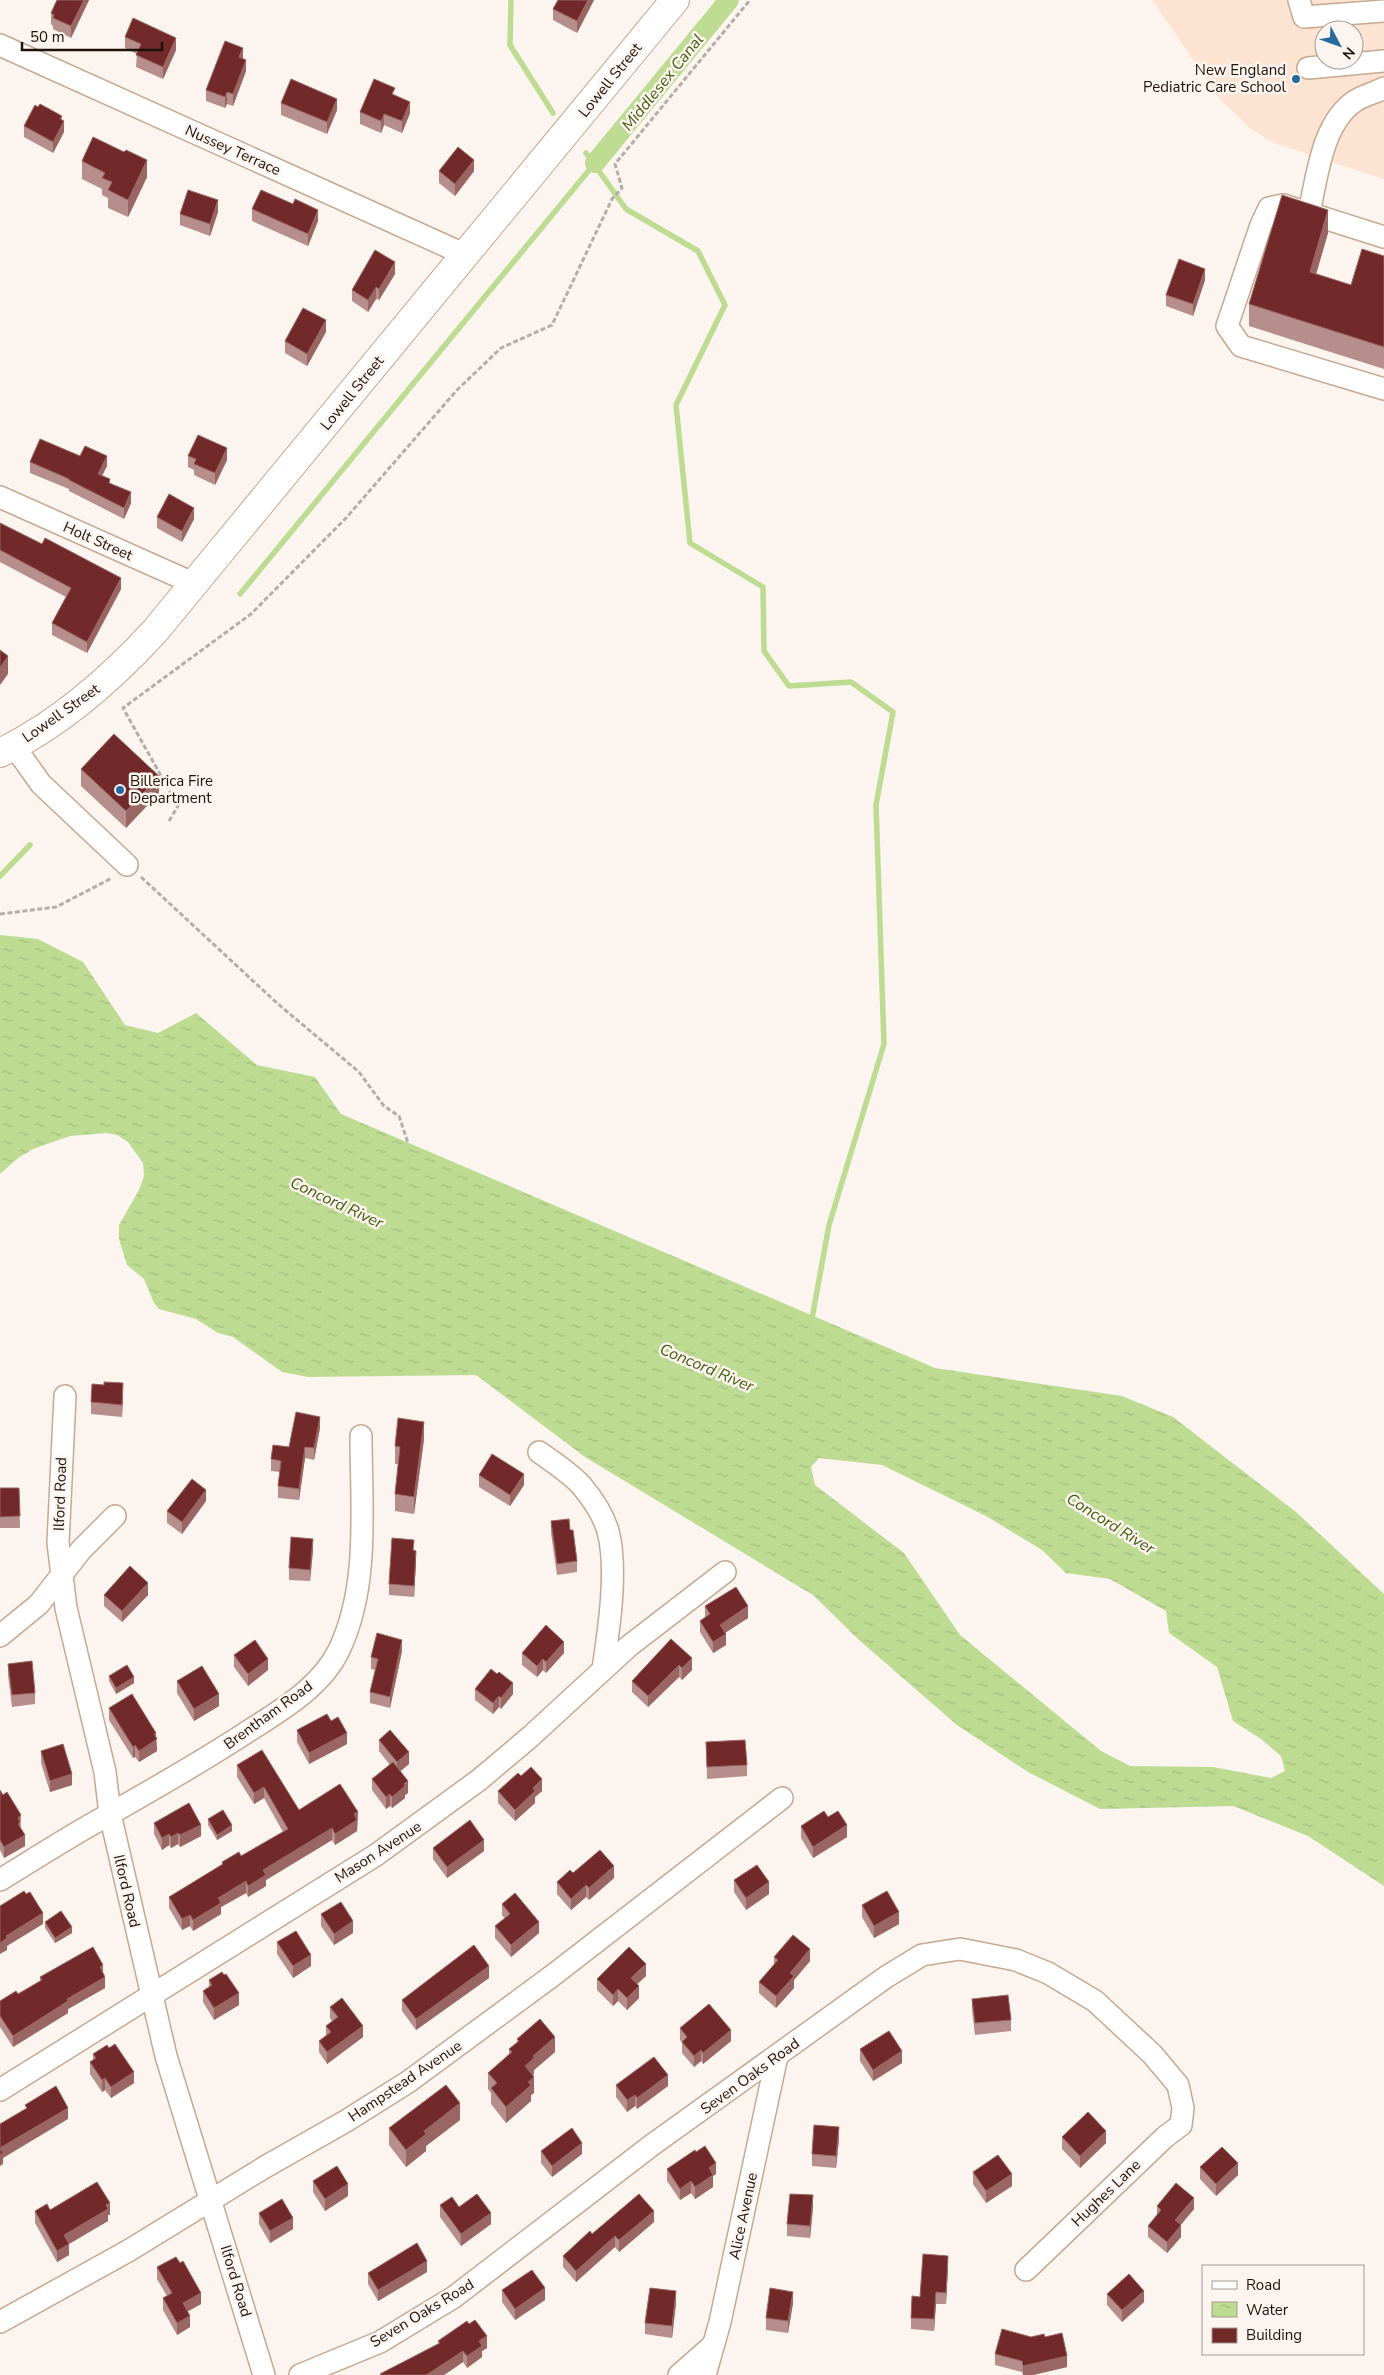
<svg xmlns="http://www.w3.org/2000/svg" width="1384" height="2375" viewBox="0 0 1384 2375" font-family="'Nunito Sans',sans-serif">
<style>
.built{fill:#fce3d2;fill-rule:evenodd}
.water{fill:url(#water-ripples);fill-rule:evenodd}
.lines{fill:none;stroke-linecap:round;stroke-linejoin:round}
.stream{stroke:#bddc92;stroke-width:5.5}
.canal{stroke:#bddc92;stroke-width:20}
.minor-casing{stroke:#c7a890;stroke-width:24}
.major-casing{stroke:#c7a890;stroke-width:30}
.path{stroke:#b5ada7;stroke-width:3;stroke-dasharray:5 2.5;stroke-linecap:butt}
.minor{stroke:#fff;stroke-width:21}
.major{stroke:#fff;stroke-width:28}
.wall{fill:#b68e8c}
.shaded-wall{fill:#9a6664}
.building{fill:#712929;stroke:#9a6664}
.poi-dot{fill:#266a9f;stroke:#fbf4ef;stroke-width:2}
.labels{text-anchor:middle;stroke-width:5;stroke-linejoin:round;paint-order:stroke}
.poi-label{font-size:15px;fill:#1e120a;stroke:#fbf4ef;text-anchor:end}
.street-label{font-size:15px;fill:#1e120a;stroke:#fbf4ef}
.water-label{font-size:16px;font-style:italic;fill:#455f11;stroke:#fbf4ef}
</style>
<defs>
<pattern id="water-ripples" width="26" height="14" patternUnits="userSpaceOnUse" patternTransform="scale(1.25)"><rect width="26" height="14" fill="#bddc92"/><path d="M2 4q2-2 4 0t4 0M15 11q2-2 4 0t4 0" fill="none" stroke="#a2bc7d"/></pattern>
</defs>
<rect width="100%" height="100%" fill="#fbf4ef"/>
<path class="built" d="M1152 0H1384V179L1274 143 1252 130 1220 99ZM1324 30H1354V60H1324Z"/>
<path class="water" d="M0 935 38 939 83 962 125 1025 158 1033 196 1013 257 1065 315 1077 341 1114 935 1368 1122 1396 1173 1417 1296 1512 1384 1594V1886L1308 1836 1233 1806 1100 1809 1028 1772 957 1725 859 1640 813 1595 585 1457 476 1375 308 1377 282 1372 233 1337 218 1333 196 1319 159 1309 154 1303 144 1279 127 1265 119 1239V1225L139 1190 144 1176 143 1163 128 1142 117 1135 106 1133 70 1136 33 1149 18 1158 0 1174ZM819 1458 882 1465 986 1516 1042 1550 1066 1573 1110 1579 1166 1611 1169 1633 1217 1667 1233 1721 1261 1739 1281 1756 1285 1771 1271 1778 1213 1767 1130 1766 1101 1751 960 1635 904 1553 815 1485 811 1467Z"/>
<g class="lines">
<g class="stream">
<path d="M511 0 510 45 553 113"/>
<path d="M586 153 626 209 698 251 725 305 676 405 690 543 763 587 764 651 789 686 851 682 893 712 876 805 884 1044 829 1225 811 1324"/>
<path d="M240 594 595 163"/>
<path d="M0 876 30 845"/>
</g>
<path class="canal" d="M595 163 729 0"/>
<g class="minor-casing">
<g id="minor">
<path d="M1299 0 1304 17 1384 11"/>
<path d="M0 45 466 255"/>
<path d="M1308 68 1384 61"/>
<path d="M1309 213C1317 177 1322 123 1355 101 1364 95 1375 93 1384 88"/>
<path d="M1384 237 1283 205 1269 208 1261 225 1227 326 1241 346 1384 389"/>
<path d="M0 497 195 584"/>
<path d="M14 746 41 784 127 865"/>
<path d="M65 1396 58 1543 66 1608 105 1772 110 1814 166 2056 264 2375"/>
<path d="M539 1452C553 1462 569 1472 581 1485 592 1498 603 1514 608 1531 618 1569 609 1629 603 1669"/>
<path d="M0 1636 39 1604 81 1550 115 1516"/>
<path d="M0 1880C31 1861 62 1841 94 1823 145 1794 195 1766 244 1734 278 1712 321 1688 339 1650 370 1586 361 1505 361 1436"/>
<path d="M0 2090 376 1855 479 1780 530 1737 629 1646 725 1572"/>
<path d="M0 2322 128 2251 265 2167 346 2121 408 2082 552 1976 782 1798"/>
<path d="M300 2375 380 2342 454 2297 652 2145 886 1977 922 1955 960 1949 1016 1960 1048 1973 1095 2001 1152 2054 1178 2085 1183 2108 1181 2125 1165 2137 1026 2270"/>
<path d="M679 2375 713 2345"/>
<path d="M705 2375 720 2322 777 2056"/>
</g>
</g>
<g class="major-casing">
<path id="major" d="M0 753C60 724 110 680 155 631L675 0"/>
</g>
<g class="path">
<path d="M169 821 178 806 123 708 251 614 346 518 457 390 501 348 552 325 612 199 622 188 615 164 750 0"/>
<path d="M141 877 278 1004 359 1072 384 1106 399 1116 408 1143"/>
<path d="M0 914 56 907 112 878"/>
</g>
<use href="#minor" class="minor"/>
<use href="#major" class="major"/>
</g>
<g class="wall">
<path d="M89 0 71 38 53 29V26L51 24V13Z"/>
<path d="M558 0H594L577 33 553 20V9Z"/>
<path d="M125 37 176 50 163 79 136 67 137 54 125 48Z"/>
<path d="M243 58 246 71 233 106 227 104 225 108 206 101V90Z"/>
<path d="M395 96 410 113 402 133 384 125 381 133 360 124V112Z"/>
<path d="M281 103 337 110 327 134 281 115Z"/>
<path d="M62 119 64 132 53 153 24 137V126Z"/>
<path d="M82 161 147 177 128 217 108 208V198L102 195V189L82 179Z"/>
<path d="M439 171H474L455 196 439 183Z"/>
<path d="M293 204 318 221 308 246 252 221V209Z"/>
<path d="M218 212 210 236 180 225V214Z"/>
<path d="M1328 233 1316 274 1351 285 1384 256V369L1249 326V304Z"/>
<path d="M395 274 379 300 376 299 368 312 352 301V290Z"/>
<path d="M1205 280 1193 316 1166 306V295Z"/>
<path d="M326 332 307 366 285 353V341Z"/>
<path d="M188 456 227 460 215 485 194 475V470L188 467Z"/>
<path d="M30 462 107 466 102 475 131 503 124 519 69 491V489L30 473Z"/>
<path d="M157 517 194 519 182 542 157 528Z"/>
<path d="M0 523 121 589 87 653 52 635V623L66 597 0 562Z"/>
<path d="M81 769 159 793 126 828 81 786Z"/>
<path d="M123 1395 122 1417 91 1414V1402Z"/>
<path d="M320 1428 314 1460 305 1458 299 1500 278 1498V1486L280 1472 271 1471V1459Z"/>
<path d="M424 1439 414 1514 395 1511V1494L398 1464H395V1446Z"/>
<path d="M479 1475 524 1485 510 1506 479 1487Z"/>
<path d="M0 1488H19L20 1528H0Z"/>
<path d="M206 1501 182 1534 167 1523V1511Z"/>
<path d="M551 1521 570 1530 577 1561V1572L557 1575 551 1533Z"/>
<path d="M313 1550 310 1581 289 1580V1568Z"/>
<path d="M414 1551 416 1562 414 1597 389 1595V1584Z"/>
<path d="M104 1595H148L122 1622 104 1606Z"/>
<path d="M705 1606 748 1618 725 1633 726 1645 713 1653 700 1632V1621L705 1617Z"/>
<path d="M402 1651 390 1708 370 1703V1692L375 1670 371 1669V1657Z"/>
<path d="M522 1653H564L546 1673 543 1670 537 1677 522 1665Z"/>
<path d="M234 1655 268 1670 248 1686 234 1667Z"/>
<path d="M692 1658V1670L682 1680 679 1677 648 1707 632 1692V1681Z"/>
<path d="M8 1664 35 1693V1704L12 1707 8 1675Z"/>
<path d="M109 1676 134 1683 116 1694 109 1681Z"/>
<path d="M177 1681 219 1706 194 1721 177 1693Z"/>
<path d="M475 1689 513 1694 501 1709 499 1707 493 1714 475 1700Z"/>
<path d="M109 1708 156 1738 157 1751 139 1762 135 1757 133 1758 109 1720Z"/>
<path d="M331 1721 347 1744 309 1764 297 1742V1730Z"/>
<path d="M379 1740 409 1764 400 1771 408 1793 405 1795V1798L392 1808 390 1806 386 1809 372 1790V1779L390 1765 379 1751Z"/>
<path d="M706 1742 747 1765V1776L707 1779Z"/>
<path d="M41 1751 72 1785 50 1792 41 1763Z"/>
<path d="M237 1765 299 1810 358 1812 357 1831 335 1845 332 1840 266 1880V1886L248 1897 246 1893 221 1907V1914L193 1931 190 1926 182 1930 169 1908V1897L222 1865V1862L241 1856 283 1832 264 1798 254 1804 237 1777Z"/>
<path d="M521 1776 542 1791 535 1797V1803L515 1821 498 1803V1791Z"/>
<path d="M0 1790 21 1826 20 1829 25 1846 4 1858 0 1850Z"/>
<path d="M208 1819 232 1831 217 1840 208 1825Z"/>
<path d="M154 1823 201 1836 180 1847 178 1844 171 1848 169 1845 162 1850 154 1834Z"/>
<path d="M801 1826 847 1837 813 1858 801 1838Z"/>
<path d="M433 1848 484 1851 447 1878 433 1859Z"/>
<path d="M573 1873 614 1878 589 1900 586 1897 571 1910 557 1894V1882Z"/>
<path d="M734 1880 769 1894 746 1910 734 1892Z"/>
<path d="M502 1904 539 1933 511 1957 495 1938V1926L505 1919 502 1915Z"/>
<path d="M862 1905 899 1924 874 1938 862 1917Z"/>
<path d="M321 1914 353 1933 334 1945 321 1926Z"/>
<path d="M45 1922 72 1933 55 1943 45 1928Z"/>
<path d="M277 1942 311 1966 293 1978 277 1954Z"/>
<path d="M774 1957 810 1961 794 1980V1988L776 2008 759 1993V1982L774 1964Z"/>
<path d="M103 1974 105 1988 68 2009V2013L13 2047 0 2027V2001L18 1994 40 1981V1977Z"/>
<path d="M646 1976 637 1984 639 1998 627 2010 618 2001 613 2006 597 1990V1979Z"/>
<path d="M489 1978 416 2030 402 2011V2000Z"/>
<path d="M209 1980 239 2005 214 2020 203 2002V1991L209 1987Z"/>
<path d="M972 1999 1011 2020V2031L975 2035 972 2010Z"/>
<path d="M330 2007 363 2037 327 2064 319 2052V2041L326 2036V2026L332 2021 330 2018Z"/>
<path d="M680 2028 731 2041 703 2064 701 2061 694 2067 682 2053V2043L680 2040Z"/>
<path d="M517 2039 555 2052 534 2070V2074L533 2075 534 2093 531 2095V2101L506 2123 491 2104V2093L488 2089V2073L509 2054V2049L517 2043Z"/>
<path d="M860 2049 902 2063 873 2081 860 2061Z"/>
<path d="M93 2054 134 2083 111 2098 105 2090 102 2092 90 2074V2062L93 2060Z"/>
<path d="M616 2085 668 2086 637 2109 635 2106 627 2112 616 2097Z"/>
<path d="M460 2120 426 2146V2151L406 2167 389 2145V2128Z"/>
<path d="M1062 2137 1106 2143 1080 2168 1062 2149Z"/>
<path d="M839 2139 836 2168 812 2166V2154Z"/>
<path d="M541 2151 582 2154 552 2177 541 2163Z"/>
<path d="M1200 2167 1238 2175 1216 2196 1200 2179Z"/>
<path d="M667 2169 716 2174 713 2176V2187L695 2199 691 2193 680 2200 667 2181Z"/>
<path d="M973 2172 1012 2186 986 2203 973 2184Z"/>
<path d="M313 2181 348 2196 325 2211 313 2192Z"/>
<path d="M440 2205 459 2207 491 2224 461 2246 440 2217Z"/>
<path d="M1157 2206 1194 2209 1180 2225 1181 2237 1167 2253 1148 2237V2226L1157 2215Z"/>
<path d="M813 2207 810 2238 787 2236V2224Z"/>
<path d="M50 2210 110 2215H108V2221L69 2244V2255L57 2262 35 2223V2211Z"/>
<path d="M259 2213 293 2229 270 2243 259 2224Z"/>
<path d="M654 2222 619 2252 615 2247 576 2282 563 2267V2256L592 2234Z"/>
<path d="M157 2267 201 2304 188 2311 190 2327 177 2335 163 2310V2298L167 2296 157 2279Z"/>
<path d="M948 2267 946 2304H936L934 2331 911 2329V2318L920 2297Z"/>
<path d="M427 2272 378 2301 368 2284V2273Z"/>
<path d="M502 2290 545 2300 515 2320 502 2302Z"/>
<path d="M1107 2294 1144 2302 1122 2322 1107 2305Z"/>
<path d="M676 2303 672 2338 645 2334V2323Z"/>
<path d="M793 2303 788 2333 766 2330V2318Z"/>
<path d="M1031 2337H1045L1067 2367 1033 2375H1023L1022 2372 995 2365V2354Z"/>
<path d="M438 2341 487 2348 482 2351V2357L467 2368 463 2362 444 2375H380V2374L438 2344Z"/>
</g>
<g class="shaded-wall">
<path d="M84 0H89L71 38V26Z"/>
<path d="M588 0H594L577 33V21Z"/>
<path d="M176 38V50L163 79V67Z"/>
<path d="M243 48V60L239 57Z"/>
<path d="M246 60V71L233 106V94Z"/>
<path d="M227 92V104L225 108V97Z"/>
<path d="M337 99V110L327 134V122Z"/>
<path d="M410 102V113L402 133V121Z"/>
<path d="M384 114V125L381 133V121Z"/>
<path d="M62 116V126L64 121V132L53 153V142Z"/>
<path d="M147 160V177L128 217V200Z"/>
<path d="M474 160V171L455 196V184Z"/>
<path d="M218 200V212L210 236V224Z"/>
<path d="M318 210V221L308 246V234Z"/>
<path d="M1328 210V233L1310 295V272Z"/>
<path d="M395 262V274L379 300V289Z"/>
<path d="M1205 269V280L1193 316V304Z"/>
<path d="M376 287V299L368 312V300Z"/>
<path d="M326 320V332L307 366V354Z"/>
<path d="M227 448V460L215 485V473Z"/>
<path d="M107 456V466L98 484V474Z"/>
<path d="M131 492V503L124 519V508Z"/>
<path d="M194 508V519L182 542V531Z"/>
<path d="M121 578V589L87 653V642Z"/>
<path d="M8 656V674L0 685V668Z"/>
<path d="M159 776V793L126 828V811Z"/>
<path d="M123 1383V1395L122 1417V1405Z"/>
<path d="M320 1417V1428L314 1460V1448Z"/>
<path d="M424 1422V1439L414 1514V1497Z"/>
<path d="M305 1447V1458L299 1500V1489Z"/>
<path d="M524 1474V1485L510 1506V1495Z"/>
<path d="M206 1490V1501L182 1534V1522Z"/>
<path d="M313 1539V1550L310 1581V1570Z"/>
<path d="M416 1551V1562L414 1597V1586Z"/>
<path d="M148 1583V1595L122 1622V1611Z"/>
<path d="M748 1606V1618L720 1636V1625Z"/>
<path d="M726 1634V1645L713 1653V1642Z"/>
<path d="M402 1640V1651L390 1708V1697Z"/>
<path d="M564 1642V1653L546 1673V1662Z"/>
<path d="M692 1658V1670L682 1680V1668Z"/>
<path d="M268 1659V1670L248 1686V1674Z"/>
<path d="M543 1659V1670L537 1677V1666Z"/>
<path d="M679 1665V1677L648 1707V1696Z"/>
<path d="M134 1677V1683L116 1694V1688Z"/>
<path d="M513 1683V1694L501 1709V1698Z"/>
<path d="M219 1694V1706L194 1721V1709Z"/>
<path d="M499 1696V1707L493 1714V1703Z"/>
<path d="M156 1733 157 1751 139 1762V1751L154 1734Z"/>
<path d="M347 1733V1744L309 1764V1753Z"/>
<path d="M135 1745V1757L133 1758V1747Z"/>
<path d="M409 1752V1764L397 1774V1762Z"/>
<path d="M72 1774V1785L50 1792V1781Z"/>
<path d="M542 1779V1791L535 1797V1803L515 1821V1810L533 1788Z"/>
<path d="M408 1781V1793L405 1795V1798L392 1808V1797Z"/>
<path d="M264 1787V1798L254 1804V1793Z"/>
<path d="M390 1794V1806L386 1809V1797Z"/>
<path d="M358 1812 357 1831 335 1845V1834L354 1814Z"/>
<path d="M21 1815 20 1833 18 1834V1818Z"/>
<path d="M201 1825V1836L180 1847V1835Z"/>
<path d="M232 1825V1831L217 1840V1835Z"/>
<path d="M847 1825V1837L813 1858V1847Z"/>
<path d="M332 1828V1840L266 1880V1886L248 1897V1886L263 1870Z"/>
<path d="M178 1833V1844L171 1848V1837Z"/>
<path d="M169 1834V1845L162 1850V1838Z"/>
<path d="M25 1835V1846L4 1858V1847Z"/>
<path d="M484 1840V1851L447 1878V1867Z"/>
<path d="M614 1866V1878L589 1900V1888Z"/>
<path d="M246 1881V1893L221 1907V1914L193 1931V1920L218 1898Z"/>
<path d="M769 1882V1894L746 1910V1898Z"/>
<path d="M586 1885V1897L571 1910V1899Z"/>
<path d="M899 1912V1924L874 1938V1926Z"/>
<path d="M43 1913V1924L7 1946V1950L0 1954V1943L6 1936Z"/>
<path d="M190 1915V1926L182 1930V1919Z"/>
<path d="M353 1921V1933L334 1945V1934Z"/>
<path d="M539 1922V1933L511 1957V1945Z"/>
<path d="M72 1927V1933L55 1943V1938Z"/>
<path d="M810 1949V1961L794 1980V1988L776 2008V1996L790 1973Z"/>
<path d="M311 1955V1966L293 1978V1966Z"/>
<path d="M646 1964V1976L631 1990V1978Z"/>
<path d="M103 1965V1977L100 1967Z"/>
<path d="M489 1966V1978L416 2030V2019Z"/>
<path d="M105 1977V1988L68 2009V2013L13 2047V2036L67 1999Z"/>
<path d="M639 1986V1998L627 2010V1998Z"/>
<path d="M618 1989V2001L613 2006V1995Z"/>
<path d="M239 1993V2005L214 2020V2008Z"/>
<path d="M363 2026V2037L327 2064V2052Z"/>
<path d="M731 2030V2041L703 2064V2053Z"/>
<path d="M555 2037V2052L534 2070V2074L525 2082V2066L533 2056Z"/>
<path d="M701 2050V2061L694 2067V2056Z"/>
<path d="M902 2051V2063L873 2081V2070Z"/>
<path d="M134 2072V2083L111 2098V2087Z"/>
<path d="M668 2075V2086L637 2109V2098Z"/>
<path d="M534 2077V2093L531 2095V2101L506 2123V2107L528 2082Z"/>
<path d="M105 2078V2090L102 2092V2080Z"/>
<path d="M635 2095V2106L627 2112V2100Z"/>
<path d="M460 2103V2120L426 2146V2151L406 2167V2150L424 2131Z"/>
<path d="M68 2108V2119L3 2158V2164L0 2166V2148Z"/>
<path d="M839 2127V2139L836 2168V2156Z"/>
<path d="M1106 2131V2143L1080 2168V2156Z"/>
<path d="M582 2143V2154L552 2177V2166Z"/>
<path d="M716 2163V2174L713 2176V2187L695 2199V2187L709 2168Z"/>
<path d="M1238 2163V2175L1216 2196V2184Z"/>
<path d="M1012 2174V2186L986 2203V2191Z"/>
<path d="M691 2181V2193L680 2200V2189Z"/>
<path d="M348 2184V2196L325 2211V2199Z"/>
<path d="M813 2195V2207L810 2238V2226Z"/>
<path d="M1194 2198V2209L1175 2232V2220Z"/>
<path d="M110 2203V2215H108V2221L67 2245 69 2244V2255L57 2262V2251L64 2235Z"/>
<path d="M654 2211V2222L619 2252V2240Z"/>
<path d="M491 2213V2224L461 2246V2234Z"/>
<path d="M293 2218V2229L270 2243V2231Z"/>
<path d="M1181 2225V2237L1167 2253V2242Z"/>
<path d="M615 2236V2247L576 2282V2271Z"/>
<path d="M948 2256V2267L946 2304V2293Z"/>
<path d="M427 2261V2272L378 2301V2290Z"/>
<path d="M545 2288V2300L515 2320V2309Z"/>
<path d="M676 2291V2303L672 2338V2326Z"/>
<path d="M1144 2291V2302L1122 2322V2310Z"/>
<path d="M793 2292V2303L788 2333V2321Z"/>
<path d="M936 2292V2304L934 2331V2319Z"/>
<path d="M201 2293V2304L183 2314V2303Z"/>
<path d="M190 2316V2327L177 2335V2323Z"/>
<path d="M487 2336V2348L482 2351V2357L467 2368V2356L479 2341Z"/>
<path d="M463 2351V2362L444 2375H426Z"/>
<path d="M1067 2356V2367L1033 2375H1023V2366Z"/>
</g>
<g class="building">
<path d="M57 0H84L71 26 53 18 54 15 51 13Z"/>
<path d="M558 0H588L577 21 553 9Z"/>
<path d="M133 18 176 38 163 67 136 55 141 44 125 37Z"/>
<path d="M225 41 243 48 239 57 246 60 233 94 227 92 225 97 206 90Z"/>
<path d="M291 79 337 99 327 122 281 103Z"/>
<path d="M374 79 395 88 392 94 410 102 402 121 384 114 381 121 360 112Z"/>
<path d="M40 104 62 116 60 119 64 121 53 142 24 126 35 105 38 107Z"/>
<path d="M93 137 124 152 126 150 147 160 128 200 108 190 112 182 102 178 105 173 82 161Z"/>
<path d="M458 147 474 160 455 184 439 171Z"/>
<path d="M188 190 218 200 210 224 180 214Z"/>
<path d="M261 190 293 204 295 199 318 210 308 234 252 209Z"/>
<path d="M1282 195 1328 210 1310 272 1351 285 1362 249 1384 256V347L1249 304Z"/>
<path d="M375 250 395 262 379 289 376 287 368 300 352 290Z"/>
<path d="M1179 259 1205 269 1193 304 1166 295Z"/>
<path d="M303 308 326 320 307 354 285 341Z"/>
<path d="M198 435 227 448 215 473 194 464 196 459 188 456Z"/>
<path d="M40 439 80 456 85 446 107 456 98 474 110 479 109 483 131 492 124 508 69 480V479L30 462Z"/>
<path d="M169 494 194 508 182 531 157 517Z"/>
<path d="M0 523 42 544 45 538 121 578 87 642 52 623 71 588 0 550Z"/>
<path d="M0 650 8 656 0 668Z"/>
<path d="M114 734 159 776 126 811 81 769Z"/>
<path d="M104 1382 123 1383 122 1405 91 1402 92 1384 104 1385Z"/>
<path d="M296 1412 320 1417 314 1448 305 1447 299 1489 278 1486 281 1461 271 1459 273 1445 289 1447Z"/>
<path d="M398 1418 424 1422 414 1497 395 1494 400 1447 395 1446Z"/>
<path d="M492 1454 524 1474 510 1495 479 1475Z"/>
<path d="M192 1479 206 1490 182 1522 167 1511Z"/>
<path d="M0 1488H19L20 1516 0 1517Z"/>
<path d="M569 1519 570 1530H573L577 1561 557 1564 551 1521Z"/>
<path d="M291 1537 313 1539 310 1570 289 1568Z"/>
<path d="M392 1538 414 1540 413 1550 416 1551 414 1586 389 1584Z"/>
<path d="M130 1566 148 1583 122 1611 104 1595Z"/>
<path d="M736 1587 748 1606 720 1625 726 1634 713 1642 700 1621 710 1614 705 1606Z"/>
<path d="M546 1625 564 1642 546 1662 543 1659 537 1666 522 1653Z"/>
<path d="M377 1633 402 1640 390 1697 370 1692 378 1659 371 1657Z"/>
<path d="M671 1639 692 1658 682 1668 679 1665 648 1696 632 1681Z"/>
<path d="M255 1640 268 1659 248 1674 234 1655Z"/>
<path d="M32 1661 35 1693 12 1695 8 1664Z"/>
<path d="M127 1665 134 1677 116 1688 109 1676Z"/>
<path d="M202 1666 219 1694 194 1709 177 1681Z"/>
<path d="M491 1669 497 1674 499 1672 513 1683 501 1698 499 1696 493 1703 475 1689Z"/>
<path d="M132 1694 156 1733 154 1734 157 1739 139 1751 135 1745 133 1747 109 1708Z"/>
<path d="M327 1714 331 1721 338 1717 347 1733 309 1753 297 1730Z"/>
<path d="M390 1730 409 1752 397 1762 379 1740Z"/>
<path d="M745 1740 747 1765 707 1767 706 1742Z"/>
<path d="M63 1744 72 1774 50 1781 41 1751Z"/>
<path d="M262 1750 299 1810 340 1784 358 1812 354 1814 357 1820 335 1834 332 1828 263 1870 266 1875 248 1886 246 1881 218 1898 221 1903 193 1920 190 1915 182 1919 169 1897 223 1864 222 1862 239 1852 241 1856 288 1829 264 1787 254 1793 237 1765Z"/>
<path d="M393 1762 408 1781 404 1784 405 1786 392 1797 390 1794 386 1797 372 1779Z"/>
<path d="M531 1767 542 1779 533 1788 535 1791 515 1810 498 1791 518 1773 521 1776Z"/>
<path d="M0 1790 3 1795 7 1792 21 1815 18 1818 20 1822 18 1824 25 1835 4 1847 0 1840Z"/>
<path d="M189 1803 201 1825 180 1835 178 1833 171 1837 169 1834 162 1838 154 1823Z"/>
<path d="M223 1810 232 1825 217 1835 208 1819Z"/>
<path d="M824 1811 828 1817 838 1811 847 1825 813 1847 801 1826Z"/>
<path d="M470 1820 484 1840 447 1867 433 1848Z"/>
<path d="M600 1850 614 1866 589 1888 586 1885 571 1899 557 1882 570 1870 573 1873Z"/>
<path d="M757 1865 769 1882 746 1898 734 1880Z"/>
<path d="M24 1891 26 1894 30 1892 43 1913 6 1936 7 1938 0 1943V1906Z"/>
<path d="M887 1891 899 1912 874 1926 862 1905Z"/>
<path d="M515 1893 539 1922 511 1945 495 1926 510 1914 502 1904Z"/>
<path d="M341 1902 353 1921 334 1934 321 1914Z"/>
<path d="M61 1911 72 1927 55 1938 45 1922Z"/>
<path d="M296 1931 311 1955 293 1966 277 1942Z"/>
<path d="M793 1935 810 1949 790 1973 794 1976 776 1996 759 1982 778 1960 774 1957Z"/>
<path d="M474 1945 489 1966 416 2019 402 2000Z"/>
<path d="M93 1947 103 1965 100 1967 105 1977 67 1999 68 2001 13 2036 0 2016V2001L16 1991 18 1994 42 1980 40 1977Z"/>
<path d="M629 1947 646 1964 631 1978 639 1986 627 1998 618 1989 613 1995 597 1979Z"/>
<path d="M222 1972 224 1975 226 1974 239 1993 214 2008 203 1991 212 1985 209 1980Z"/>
<path d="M1008 1995 1011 2020 975 2023 972 1999Z"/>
<path d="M342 1998 363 2026 327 2052 319 2041 331 2032 326 2026 338 2017 330 2007Z"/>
<path d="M709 2004 731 2030 703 2053 701 2050 694 2056 682 2042 687 2037 680 2028Z"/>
<path d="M540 2019 555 2037 533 2056 534 2058 525 2066 534 2077 528 2082 531 2085 506 2107 491 2088 497 2083 488 2073 512 2052 509 2049 519 2041 517 2039Z"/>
<path d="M889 2031 902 2051 873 2070 860 2049Z"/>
<path d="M115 2044 134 2072 111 2087 105 2078 102 2080 90 2062 96 2058 93 2054 107 2045 109 2048Z"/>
<path d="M654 2057 668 2075 637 2098 635 2095 627 2100 616 2085Z"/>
<path d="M446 2085 460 2103 424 2131 426 2134 406 2150 389 2128Z"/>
<path d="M56 2086 68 2108 0 2148 3 2153 0 2155V2124L27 2108 25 2105Z"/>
<path d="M1088 2112 1106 2131 1080 2156 1062 2137Z"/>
<path d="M814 2125 839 2127 836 2156 812 2154Z"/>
<path d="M572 2128 582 2143 552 2166 541 2151Z"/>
<path d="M705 2146 716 2163 709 2168 713 2175 695 2187 691 2181 680 2189 667 2169 695 2150 696 2152Z"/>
<path d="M1222 2147 1238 2163 1216 2184 1200 2167Z"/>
<path d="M998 2155 1012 2174 986 2191 973 2172Z"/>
<path d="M337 2166 348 2184 325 2199 313 2181Z"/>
<path d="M97 2182 110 2203 106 2205 108 2209 64 2235 69 2244 57 2251 35 2211 47 2204 50 2210Z"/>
<path d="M1176 2183 1194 2198 1175 2220 1181 2225 1167 2242 1148 2226 1161 2210 1157 2206Z"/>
<path d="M477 2194 491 2213 461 2234 440 2205 452 2197 459 2207Z"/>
<path d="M639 2194 654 2211 619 2240 615 2236 576 2271 563 2256 590 2231 592 2234Z"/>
<path d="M790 2194 813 2195 810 2226 787 2224Z"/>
<path d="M282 2199 293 2218 270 2231 259 2213Z"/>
<path d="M417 2243 427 2261 378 2290 368 2273Z"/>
<path d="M923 2254 948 2256 946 2293 936 2292 934 2319 911 2318 912 2296 920 2297Z"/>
<path d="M176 2257 180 2263 183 2261 201 2293 183 2303 190 2316 177 2323 163 2298 172 2293 157 2267Z"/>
<path d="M532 2270 545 2288 515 2309 502 2290Z"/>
<path d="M1129 2274 1144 2291 1122 2310 1107 2294Z"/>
<path d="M650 2288 676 2291 672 2326 645 2323Z"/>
<path d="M770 2288 793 2292 788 2321 766 2318Z"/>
<path d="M475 2320 487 2336 479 2341 482 2346 467 2356 463 2351 431 2372 426 2375H381L380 2374 440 2343 438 2341 467 2321 469 2324Z"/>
<path d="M1002 2329 1031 2337 1044 2334 1045 2337 1062 2333 1067 2356 1023 2366 1022 2361 995 2354Z"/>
</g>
<g class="poi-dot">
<circle cx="1296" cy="79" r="5"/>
<circle cx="120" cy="790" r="5"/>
</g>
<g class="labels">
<g class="poi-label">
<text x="1286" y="75">New England<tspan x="1286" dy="17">Pediatric Care School</tspan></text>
<text x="130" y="786" text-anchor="start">Billerica Fire<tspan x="130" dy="17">Department</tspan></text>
</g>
<g class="street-label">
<text transform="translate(610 80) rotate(-51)" y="5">Lowell Street</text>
<text transform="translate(233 150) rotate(24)" y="5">Nussey Terrace</text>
<text transform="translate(352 393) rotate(-51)" y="5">Lowell Street</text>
<text transform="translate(98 541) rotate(24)" y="5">Holt Street</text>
<text transform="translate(61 713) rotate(-35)" y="5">Lowell Street</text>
<text transform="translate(60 1494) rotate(-88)" y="5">Ilford Road</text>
<text transform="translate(268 1715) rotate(-36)" y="5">Brentham Road</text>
<text transform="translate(378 1852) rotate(-33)" y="5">Mason Avenue</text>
<text transform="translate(127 1891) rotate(77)" y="5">Ilford Road</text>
<text transform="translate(750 2076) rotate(-36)" y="5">Seven Oaks Road</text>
<text transform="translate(405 2081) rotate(-34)" y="5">Hampstead Avenue</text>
<text transform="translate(1106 2193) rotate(-44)" y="5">Hughes Lane</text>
<text transform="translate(743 2216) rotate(-78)" y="5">Alice Avenue</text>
<text transform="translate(236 2281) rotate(73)" y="5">Ilford Road</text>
<text transform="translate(422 2313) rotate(-31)" y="5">Seven Oaks Road</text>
</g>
<g class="water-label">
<text transform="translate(662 82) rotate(-51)" y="6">Middlesex Canal</text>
<text transform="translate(337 1202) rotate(25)" y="6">Concord River</text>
<text transform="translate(707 1367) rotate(23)" y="6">Concord River</text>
<text transform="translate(1111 1523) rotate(32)" y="6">Concord River</text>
</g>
</g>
<rect x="1202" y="2265" width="162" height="90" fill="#fbf4ef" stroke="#a39a93"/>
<rect x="1212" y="2281" width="25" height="8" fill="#ffffff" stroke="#a39a93"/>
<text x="1246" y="2290" font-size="15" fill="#1e120a">Road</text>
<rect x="1212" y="2302" width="25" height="15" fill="url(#water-ripples)" stroke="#a39a93"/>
<text x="1246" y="2315" font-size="15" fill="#1e120a">Water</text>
<rect x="1212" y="2328" width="25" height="15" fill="#712929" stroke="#a39a93"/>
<text x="1246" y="2340" font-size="15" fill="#1e120a">Building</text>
<g transform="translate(1339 45) rotate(131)"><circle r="24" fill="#fbf4ef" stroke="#a39a93"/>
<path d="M0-4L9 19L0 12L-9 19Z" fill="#266a9f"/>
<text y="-8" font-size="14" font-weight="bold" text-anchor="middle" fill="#1e120a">N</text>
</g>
<path d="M22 42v8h140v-8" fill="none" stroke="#1e120a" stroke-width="2.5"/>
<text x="30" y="42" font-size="15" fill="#1e120a" stroke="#fbf4ef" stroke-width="4" paint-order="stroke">50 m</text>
</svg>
